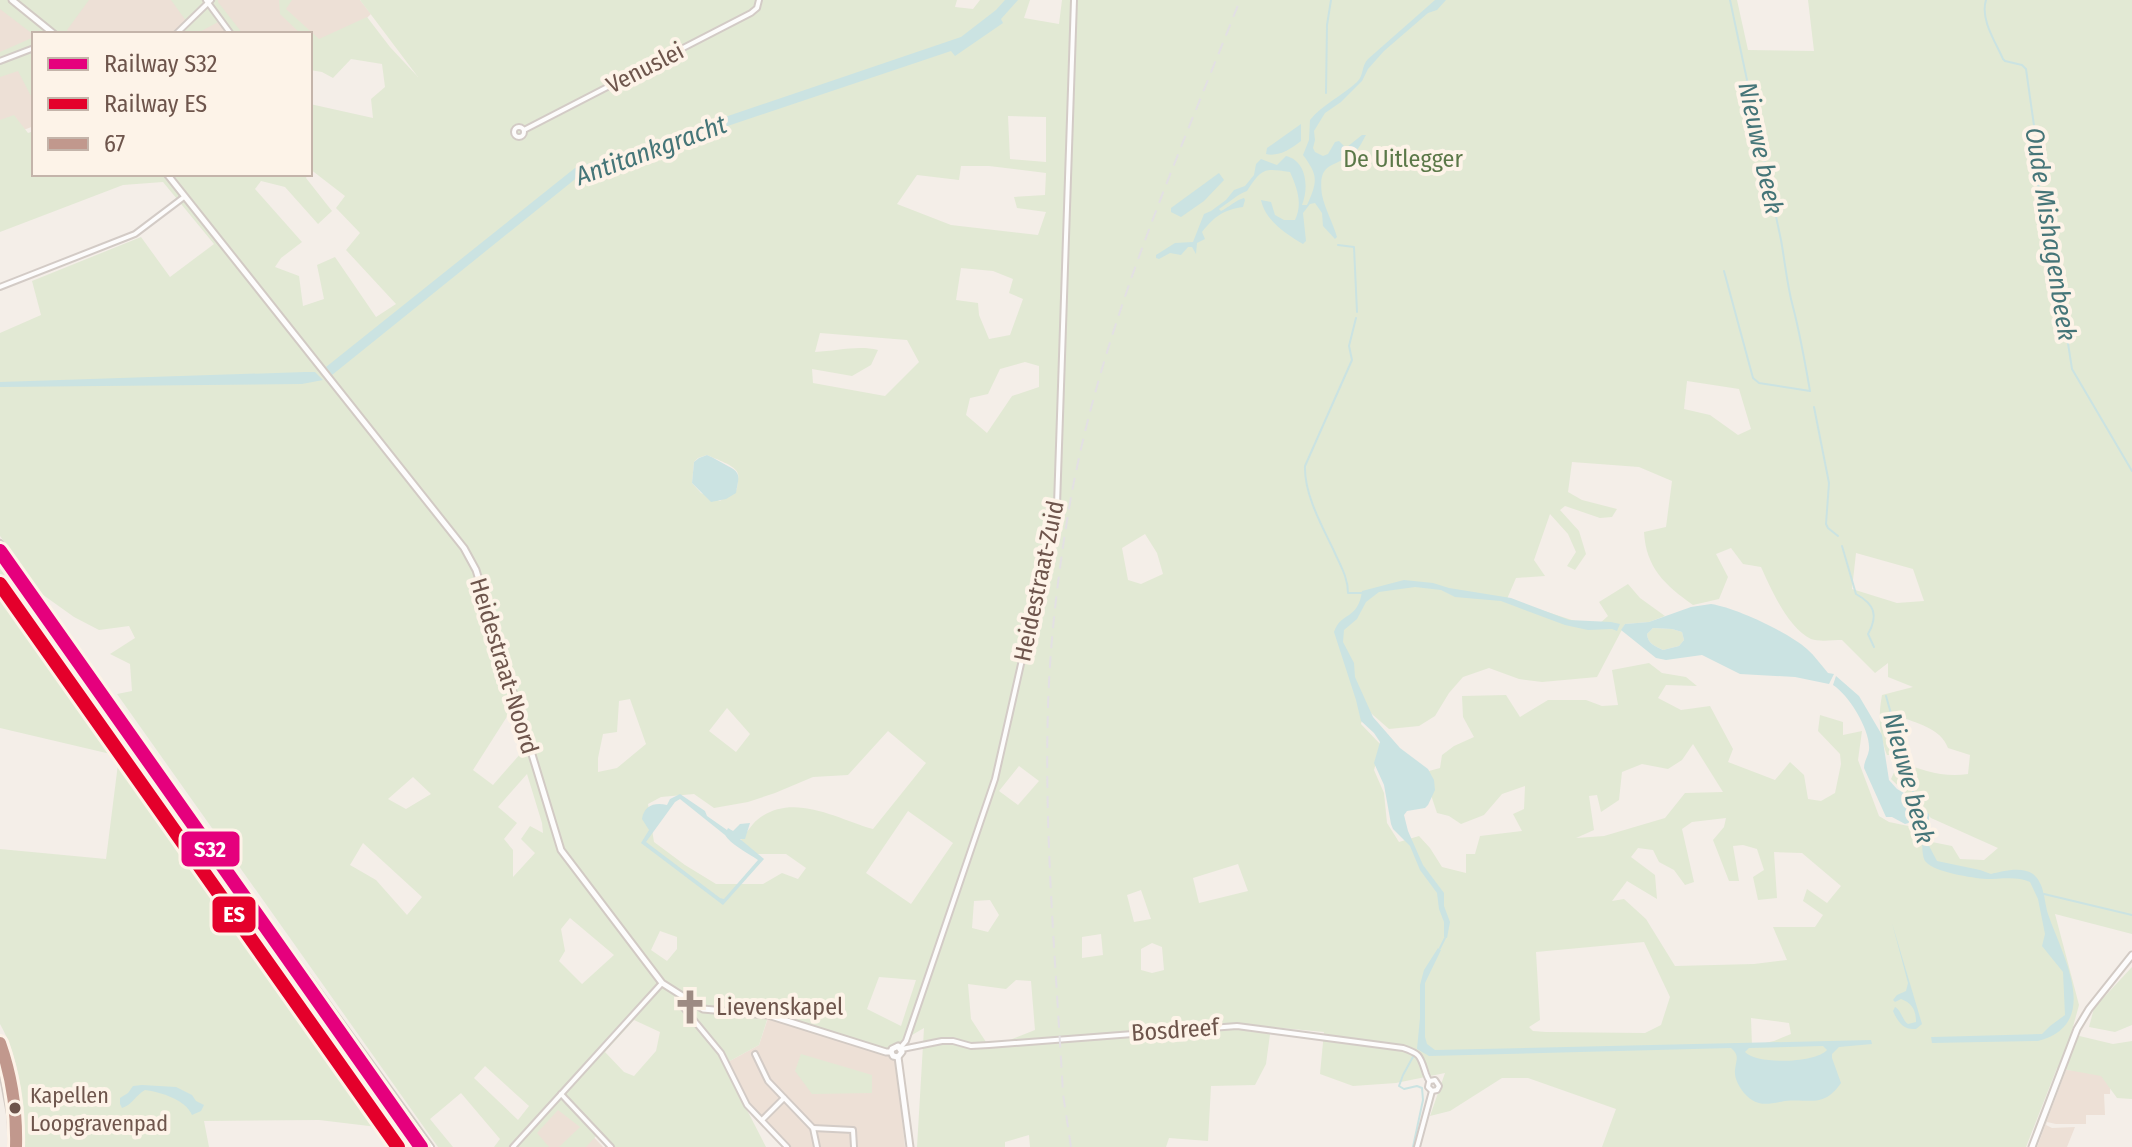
<svg xmlns="http://www.w3.org/2000/svg" width="2132" height="1147" viewBox="0 0 2132 1147" font-family="'Fira Sans Condensed',sans-serif">
<style>
.residential{fill:#ede0d6}
.green{fill:#e2e9d4;fill-rule:evenodd}
.water{fill:#cbe3e2;fill-rule:evenodd}
.lines{fill:none;stroke-linecap:round;stroke-linejoin:round}
.stream{stroke:#cbe3e2;stroke-width:2}
.street-casing{stroke:#d3cbc6;stroke-width:8}
.secondary-casing{stroke:#d2cac4;stroke-width:9}
.street{stroke:#fdfcfc;stroke-width:4}
.secondary{stroke:#fdfcfc;stroke-width:5}
.rail{stroke:#e3e0e3;stroke-width:2;stroke-dasharray:12 8;stroke-linecap:butt}
.bus-1-casing{stroke:#fdf3e8;stroke-width:18}
.bus-1{stroke:#c1988d;stroke-width:12}
.rail-1-casing{stroke:#fdf3e8;stroke-width:20}
.rail-2-casing{stroke:#fdf3e8;stroke-width:20}
.rail-1{stroke:#e5007d;stroke-width:14}
.rail-2{stroke:#e4002b;stroke-width:14}
.bus-dot{fill:#6e554c;stroke:#fdf3e8;stroke-width:3}
.labels{text-anchor:middle;stroke-width:8;stroke-linejoin:round;paint-order:stroke}
.bus-label{font-size:22px;fill:#6e554c;stroke:#fdf3e8;text-anchor:start}
.street-label{font-size:24px;fill:#6e554c;stroke:#fdf3e8}
.park-label{font-size:24px;fill:#5b7848;stroke:#fdf3e8}
.poi-label{font-size:24px;fill:#6e554c;stroke:#fdf3e8;text-anchor:start}
.water-label{font-size:26px;font-style:italic;fill:#457578;stroke:#fdf3e8}
.line-badge{stroke:#fdf3e8;stroke-width:3}
.badge-label{font-size:22px;text-anchor:middle;font-weight:bold;fill:#fff}
</style>
<rect width="100%" height="100%" fill="#f4eee8"/>
<g class="residential">
<path d="M0 0H360L371 14 324 59 310 69V34H34V126L0 139Z"/>
<path d="M770 1012 896 1053 905 1147H790L748 1104 728 1062 759 1045Z"/>
<path d="M2066 1070 2111 1072 2110 1094H2104L2105 1115H2086V1124H2056L2047 1122 2046 1125 2052 1128 2075 1127 2067 1147H2037Z"/>
<path d="M558 1103 584 1127 603 1147H518Z"/>
</g>
<g class="green">
<path d="M0 0H89L67 30 70 34 34 35 0 9Z"/>
<path d="M171 0H218V2L243 34H227L218 22 196 34H181L189 25Z"/>
<path d="M279 0H292L286 9 319 39 367 17 390 47 418 77 360 0H957L955 7 973 9 980 0H1030L1024 18 1059 24 1062 0H1737L1748 50 1814 51 1808 0H2132V934L2055 914 2079 1005 2071 1034 2113 1044 2132 1041V1099L2117 1098 2101 1076 2057 1068 2026 1147H1602L1616 1109 1528 1078H1502L1450 1111 1430 1116 1445 1073 1396 1083 1353 1086 1320 1074 1324 1032 1271 1027 1266 1064 1255 1085 1211 1086 1208 1141 1169 1138 1166 1147H1030L1029 1135 1005 1142V1147H917L924 1028 888 1049 770 1012 742 1010 768 1017 759 1045 728 1062 719 1045 715 1048 766 1147H605L607 1143 597 1135 586 1147H559L580 1127 558 1110 537 1133 549 1147H494L500 1139 461 1093 430 1119 453 1147H438L117 694 132 691 130 664 110 654 135 638 129 626 99 630 74 617 39 592 0 536V333L41 315 32 281 141 237 170 277 214 244 163 182 123 185 0 232V120L14 115 28 133 34 131V174H308L306 178 332 211 318 224 285 187 261 181 255 189 302 242 281 258 275 267 299 276 303 306 324 299 317 265 335 257 376 317 396 304 346 250 360 233 336 208 345 196 310 169V104L373 118 371 99 385 87 382 64 351 59 333 78 322 72 310 70V47L312 44 310 42V34H301L280 14ZM1008 116 1046 117V162L1010 159ZM961 166H989L1046 173 1045 195 1014 197 1017 208 1046 212 1038 235 951 225 897 204 917 175 959 180ZM961 268 993 271 1013 279 1009 293 1023 299 1010 335 989 339 979 315 978 303 956 300ZM820 333 907 340 919 362 885 396 813 383 812 369 852 376 871 365 878 350C858 345 837 351 815 352ZM1025 362 1039 366V387L1012 396 987 433 966 415 970 398 988 394 1000 369ZM1687 381 1739 389 1751 429 1738 435 1710 415 1684 409ZM707 455C715 459 736 465 738 474 739 475 737 488 737 489L720 501 701 493 692 483 694 462 698 458ZM1572 462 1639 467 1672 481 1666 527 1644 532C1646 568 1665 585 1693 605L1719 599 1728 577 1716 554 1731 548 1743 564 1761 567C1771 589 1788 628 1811 639 1819 642 1833 640 1842 640L1875 673 1888 663V677L1913 687 1882 695C1878 718 1879 733 1887 755H1903L1898 735V716C1916 723 1941 728 1948 748L1970 755 1968 774C1943 778 1923 770 1899 762L1891 779 1931 818 1998 848 1984 860 1960 859 1952 846 1932 842 1923 829 1889 822 1879 816 1858 760 1862 731 1843 735V722L1820 715 1818 731 1840 754 1841 764 1835 793 1821 801 1808 799 1804 775 1790 762 1775 780 1728 762 1733 749 1710 706 1681 710 1658 698 1666 685 1697 686 1686 677 1662 673 1649 663 1612 670 1618 705 1602 706 1586 700H1548L1520 717 1506 695 1462 696 1463 717 1474 737 1454 746 1442 755 1440 768 1429 771 1431 795 1437 813 1449 816 1461 824 1484 815 1502 794 1525 786 1524 809 1513 814 1522 831 1480 836 1475 854H1466V873L1442 867 1430 848 1419 836 1399 842 1387 823 1384 793 1374 770 1381 745 1361 724 1365 708 1389 729 1419 726 1435 716 1449 693 1463 677 1489 668 1519 679 1542 682 1597 677 1625 624 1649 622 1665 616 1640 598 1628 584 1599 602 1608 616 1598 625 1575 621 1507 599 1516 578 1545 576 1534 560 1550 514 1568 534 1576 552 1567 566 1575 570 1586 554 1579 531 1560 510 1565 506 1600 518 1612 517 1617 509 1582 500 1568 492ZM1145 534 1157 553 1163 574 1141 584 1128 580 1122 548ZM1856 553 1913 569 1924 601 1897 603 1852 589ZM630 699 646 744 617 768 598 772V758L603 734 617 732 619 701ZM727 708 750 734 736 752 709 731ZM508 715 521 753 493 785 473 770ZM888 731 926 763 873 829C837 819 792 791 757 820 751 825 746 834 741 840L754 854H786L806 868 798 879 782 873 763 884H716L685 865 654 842 648 804 661 797 694 794 714 808 748 802 775 793 813 777 848 775ZM1693 744 1723 792 1685 793 1665 818 1604 836 1576 838 1594 830 1589 796 1597 795 1601 812 1619 800 1622 772 1642 764 1668 769 1682 760ZM1019 766 1039 781 1018 805 999 791ZM527 774 542 823 543 833 530 826 521 839 535 853 513 877V850L504 839 517 823 498 807ZM413 777 431 794 406 809 388 799ZM908 811 953 843 911 904 866 873ZM1726 818 1724 827 1713 840 1729 881H1739L1733 846 1743 845 1757 849 1764 870 1753 877 1758 900 1777 898 1774 852 1802 853 1841 886 1827 903 1807 889 1803 901 1823 915 1815 927H1773L1787 960 1754 964 1675 966 1646 919 1624 899 1612 901 1627 881 1657 899 1655 875 1631 857 1638 848 1653 850 1659 862 1674 870 1685 885 1694 882 1682 829 1692 822ZM363 843 422 897 407 915 376 880 350 865ZM1238 864 1248 891 1199 903 1193 878ZM1141 890 1151 919 1134 922 1127 895ZM990 900 999 915 988 932 972 928 974 901ZM570 918 614 955 582 984 559 961 565 951 561 929ZM660 931 677 937V949L667 961 651 950ZM1101 934 1103 955 1082 958V937ZM1644 942 1670 997 1661 1025 1645 1033 1546 1032 1533 1031 1529 1027 1540 1020 1536 952ZM1152 943 1162 947 1164 970 1152 973 1141 970V949ZM879 977 916 980 901 1026 867 1009ZM1016 980 1031 981 1035 1030 1007 1041 986 1042 971 1019 968 984 1006 989ZM1751 1018 1789 1023 1791 1034 1774 1041 1752 1046ZM634 1020 660 1032 656 1051 634 1076 624 1072 605 1052ZM485 1066 529 1106 518 1120 474 1078Z"/>
<path d="M34 37V59L31 61 34 67V102L18 71 0 77V52Z"/>
<path d="M0 568 19 592 130 758 128 762 394 1129 319 1120 204 1121 209 1147H24C25 1107 20 1059 0 1024V849L106 859 119 756 0 728Z"/>
<path d="M1653 628 1672 629 1682 632 1684 640 1679 646 1663 650C1655 646 1648 644 1647 634Z"/>
<path d="M2132 967V1025L2115 1032 2089 1027 2094 1008Z"/>
<path d="M801 1054 872 1075V1093L812 1094 795 1071Z"/>
</g>
<g class="water">
<path d="M1005 0H1018L1001 19 1003 23 955 56 951 51 579 176 332 375 326 367 575 168 961 37 996 10Z"/>
<path d="M1435 0H1446L1437 10 1428 13 1384 51 1368 69 1362 81 1341 102 1325 113 1314 131 1315 140 1313 148 1315 152 1323 156 1328 154 1335 142 1339 141 1344 146 1347 147 1362 135H1366C1363 140 1360 147 1356 151 1336 169 1317 159 1322 195 1325 209 1333 223 1337 237L1335 239 1323 226 1322 213 1315 203 1310 204 1303 213 1306 241 1303 244C1286 234 1265 220 1261 200L1271 202 1275 215 1284 220H1295C1303 203 1297 188 1290 172 1264 168 1262 168 1247 191 1239 193 1227 204 1219 209L1221 211C1229 207 1236 200 1244 198L1245 200 1243 207C1223 210 1215 216 1202 232L1205 239 1197 243 1196 254 1192 247H1188L1181 255 1170 253 1159 259 1156 258V255L1175 243 1193 242 1204 214 1211 211 1226 200 1234 190 1245 186 1254 175 1256 164 1261 159 1277 165 1286 156C1307 161 1309 188 1302 205H1307C1318 181 1318 175 1303 155L1309 140 1310 120C1323 104 1342 96 1357 82 1364 76 1361 66 1368 59Z"/>
<path d="M1301 124V141C1291 149 1278 157 1266 154L1267 148Z"/>
<path d="M1219 173 1224 180 1204 201 1181 217 1171 212V208Z"/>
<path d="M305 372H315L323 380 302 384 0 387V382Z"/>
<path d="M707 455C714 458 719 461 726 465 742 473 739 476 736 493L726 499 711 502 692 483 694 462 699 458Z"/>
<path d="M1404 580 1433 583 1449 588 1511 598 1569 620 1611 622 1620 624 1617 631 1612 629 1588 630 1565 625 1501 601 1455 597 1441 590 1415 587 1379 592 1366 602 1357 619 1344 630 1343 642 1354 663 1355 677 1373 717 1400 748 1428 769 1434 780 1435 790 1428 805 1425 808 1407 811 1404 815 1408 831 1423 865 1444 893V906L1450 922 1447 938 1444 937V922L1439 909 1437 893 1420 870 1410 846 1393 829 1391 824 1384 785 1374 763 1380 742 1374 733 1361 721 1356 700 1334 632C1341 611 1358 621 1362 591Z"/>
<path d="M1711 604C1737 608 1787 632 1807 649 1815 656 1821 665 1828 673L1834 674 1829 684 1795 677 1740 674 1702 655 1666 660 1656 658 1621 630 1625 624 1649 622 1691 607ZM1653 628 1672 629 1682 632 1684 640 1679 646 1663 650C1655 646 1648 644 1647 634Z"/>
<path d="M1836 676 1859 696 1882 735 1889 780 1897 789 1909 796 1929 814V837L1927 842 1937 861 1980 870 1991 874C2002 871 2022 866 2033 874 2045 884 2044 901 2048 914 2062 955 2103 1024 2038 1041L1932 1043 1931 1037H1933L2042 1034 2050 1026 2065 1015 2063 972 2042 946 2045 934 2038 899 2030 882C2018 876 2001 879 1986 879 1973 878 1934 872 1926 862 1920 856 1924 835 1920 825L1912 822 1905 824 1892 817H1886L1864 768C1864 761 1868 757 1869 750 1871 731 1849 695 1833 685Z"/>
<path d="M680 794 705 811 707 816 727 830 728 828 733 831 740 824 750 823 745 839H740L764 859 723 905 641 843 649 830 642 819C644 805 655 802 667 805L670 799ZM680 799 725 835C730 844 748 853 758 860L724 899 720 898 646 842 675 802Z"/>
<path d="M1892 923 1922 1024 1916 1029C1903 1030 1898 1022 1893 1011L1895 1007C1902 1011 1902 1020 1908 1024L1916 1022C1916 1010 1912 1003 1901 999L1895 1002 1893 1000 1897 995 1906 991 1908 983Z"/>
<path d="M1438 948 1441 950 1425 983V1037L1427 1044 1435 1050 1871 1040 1872 1044 1839 1047 1832 1054V1058L1841 1083C1823 1109 1809 1098 1785 1101 1768 1104 1757 1108 1744 1093 1739 1087 1734 1078 1735 1070 1736 1059 1740 1056 1731 1048L1429 1056 1417 1049 1420 1018V985L1424 970ZM1823 1046 1827 1050C1816 1063 1757 1065 1745 1052L1749 1048Z"/>
<path d="M142 1085 176 1087 192 1095 196 1101 204 1105 201 1111 192 1115C186 1100 161 1092 145 1090 136 1095 132 1105 122 1108L120 1104V1098L128 1093 133 1086Z"/>
</g>
<g class="lines">
<g class="stream">
<path d="M1986 0C1980 19 1995 41 2003 59L2005 61 2022 65 2026 69 2039 161 2037 180 2055 260 2072 369 2132 471"/>
<path d="M1326 93 1327 25 1331 0"/>
<path d="M1338 245 1354 247 1357 312"/>
<path d="M1724 271 1753 378 1759 383 1810 391C1805 362 1800 334 1793 307 1787 285 1785 262 1781 240 1764 160 1747 80 1730 0"/>
<path d="M1356 318 1349 346 1352 360 1305 466C1304 494 1322 526 1334 551 1340 565 1348 577 1348 593H1362"/>
<path d="M1814 407 1829 483 1826 524 1828 528 1838 536"/>
<path d="M1842 546 1856 594C1874 604 1879 615 1868 634L1874 647"/>
<path d="M1886 696 1917 805"/>
<path d="M2044 894 2132 915"/>
<path d="M1440 948 1445 938"/>
<path d="M1413 1147 1423 1100 1422 1088 1417 1086 1404 1089 1399 1086 1403 1075 1414 1055"/>
</g>
<g class="street-casing">
<g id="street">
<path d="M206 0 231 34"/>
<path d="M176 34 211 0"/>
<path d="M0 61 34 48"/>
<circle cx="519" cy="132" r="5"/>
<path d="M524 130 751 13 757 8 759 0"/>
<path d="M0 287 135 234 184 197"/>
<path d="M0 543 252 899 431 1147"/>
<path d="M683 1007 721 1053 747 1105 787 1147"/>
<path d="M900 1048 906 1041 995 779 1057 505 1074 0"/>
<path d="M902 1049 942 1041H953L971 1046 989 1045 1237 1026 1403 1048C1421 1054 1420 1056 1426 1074 1430 1085 1430 1076 1428 1087L1432 1091 1417 1147"/>
<path d="M755 1054 768 1081 813 1128 817 1147"/>
<path d="M1430 1081 1435 1080 1439 1086 1437 1090 1432 1091"/>
<path d="M561 1094 611 1147"/>
<path d="M762 1120 784 1098"/>
<path d="M813 1128 853 1130 854 1147"/>
<path d="M513 1147 662 983"/>
</g>
</g>
<g class="secondary-casing">
<g id="secondary">
<path d="M12 0 54 34"/>
<path d="M167 174 464 548 476 570 561 850 662 983 703 1009 768 1015 886 1052H891L893 1056 898 1057"/>
<path d="M0 1043C13 1075 18 1112 16 1147"/>
<path d="M891 1052 892 1049 898 1046 902 1052 898 1057 910 1147"/>
<path d="M0 1058 11 1117 12 1147"/>
<path d="M2032 1147 2077 1029 2089 1009 2132 955"/>
</g>
</g>
<use href="#street" class="street"/>
<use href="#secondary" class="secondary"/>
<path class="rail" d="M1071 1147 1063 1094C1056 965 1044 836 1048 707 1050 637 1059 566 1071 497 1103 324 1176 162 1240 0"/>
<g class="bus-1-casing">
<path id="bus-1" d="M0 1043C12 1077 17 1111 16 1147"/>
</g>
<use href="#bus-1" class="bus-1"/>
<g class="rail-1-casing">
<path id="rail-1" d="M0 551 421 1147"/>
</g>
<g class="rail-2-casing">
<path id="rail-2" d="M0 584 398 1147"/>
</g>
<use href="#rail-1" class="rail-1"/>
<use href="#rail-2" class="rail-2"/>
</g>
<defs>
<g id="church-bare" transform="scale(2.76)"><path d="M-1.2-6h2.4v3.5h3.3v2.4h-3.3V6h-2.4V-.1h-3.3v-2.4h3.3Z" fill="#9d8b83" stroke="#fdf3e8" stroke-width="2.5" paint-order="stroke"/></g>
</defs>
<g fill-rule="evenodd">
<use href="#church-bare" x="690" y="1007"/>
</g>
<circle class="bus-dot" cx="15" cy="1108" r="7"/>
<g class="labels">
<g class="bus-label">
<text x="30" y="1103">Kapellen<tspan x="30" dy="28">Loopgravenpad</tspan></text>
</g>
<g class="street-label">
<text transform="translate(645 68) rotate(-27)" y="8">Venuslei</text>
<text transform="translate(1039 581) rotate(-78)" y="8">Heidestraat-Zuid</text>
<text transform="translate(504 666) rotate(73)" y="8">Heidestraat-Noord</text>
<text transform="translate(1175 1030) rotate(-4)" y="8">Bosdreef</text>
</g>
<g class="park-label">
<text x="1403" y="167">De Uitlegger</text>
</g>
<g class="poi-label">
<text x="716" y="1015">Lievenskapel</text>
</g>
<g class="water-label">
<text transform="translate(1761 148) rotate(78)" y="9">Nieuwe beek</text>
<text transform="translate(651 150) rotate(-20)" y="9">Antitankgracht</text>
<text transform="translate(2051 234) rotate(81)" y="9">Oude Mishagenbeek</text>
<text transform="translate(1909 778) rotate(75)" y="9">Nieuwe beek</text>
</g>
</g>
<g class="line-badge">
<rect x="180" y="830" width="61" height="38" rx="8" fill="#e5007d"/>
<rect x="211" y="895" width="46" height="39" rx="8" fill="#e4002b"/>
</g>
<g class="badge-label">
<text x="210" y="857">S32</text>
<text x="234" y="922">ES</text>
</g>
<rect x="32" y="32" width="280" height="144" fill="#fdf3e8" stroke="#c4b4aa" stroke-width="2"/>
<rect x="48" y="58" width="40" height="12" fill="#e5007d" stroke="#c4b4aa" stroke-width="2"/>
<text x="104" y="72" font-size="24" fill="#6e554c">Railway S32</text>
<rect x="48" y="98" width="40" height="12" fill="#e4002b" stroke="#c4b4aa" stroke-width="2"/>
<text x="104" y="112" font-size="24" fill="#6e554c">Railway ES</text>
<rect x="48" y="138" width="40" height="12" fill="#c1988d" stroke="#c4b4aa" stroke-width="2"/>
<text x="104" y="152" font-size="24" fill="#6e554c">67</text>
</svg>
